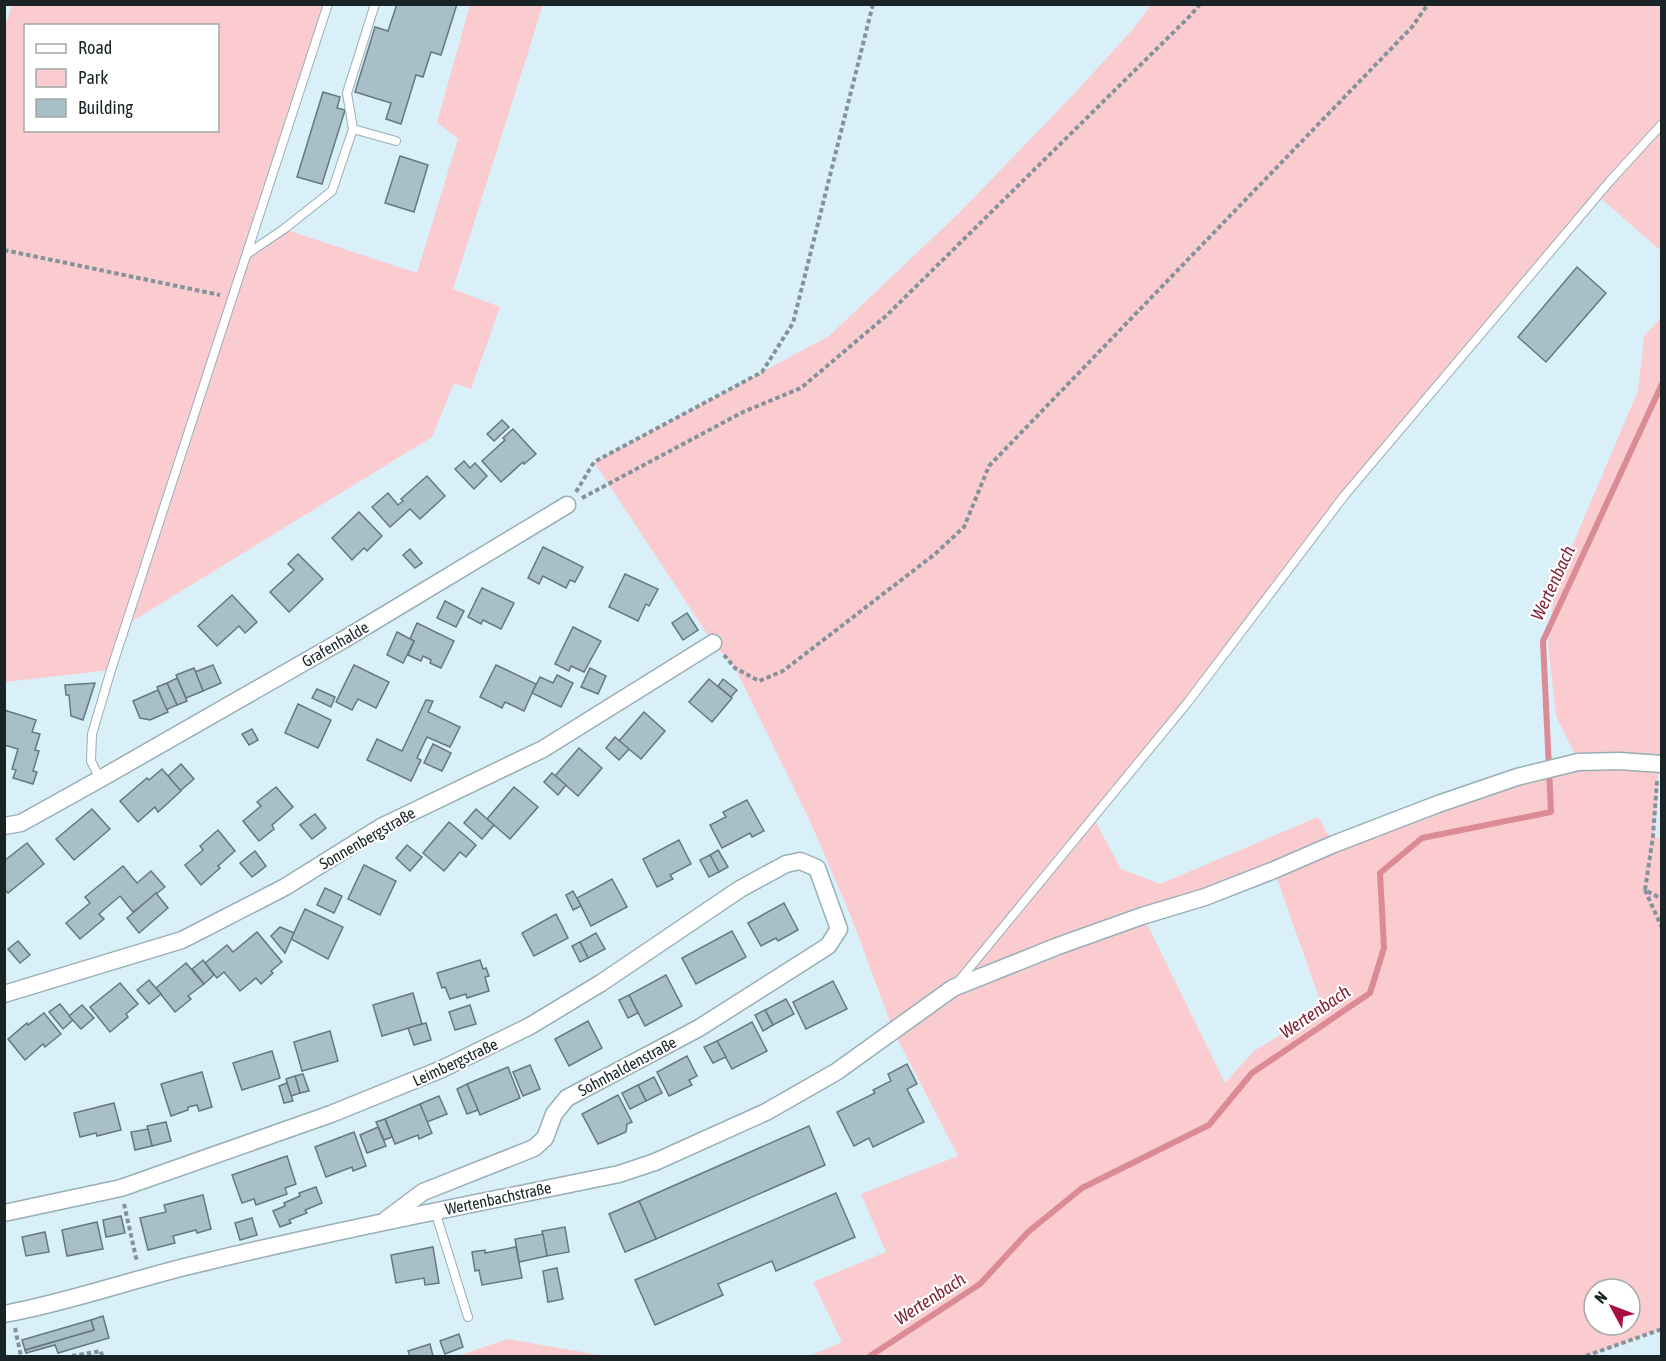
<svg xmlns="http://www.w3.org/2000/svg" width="1666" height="1361" viewBox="0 0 1666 1361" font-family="'Asap Condensed',sans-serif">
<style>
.green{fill:#faccd0;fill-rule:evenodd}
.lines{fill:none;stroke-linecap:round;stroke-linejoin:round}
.stream{stroke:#db8b96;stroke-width:6}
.building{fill:#a9bfc8;stroke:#637880;stroke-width:1.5}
.lane-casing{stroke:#98aeb7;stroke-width:10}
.street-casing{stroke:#98aeb7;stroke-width:19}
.path{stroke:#839399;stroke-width:4;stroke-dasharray:4.5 3;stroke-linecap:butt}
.lane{stroke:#fff;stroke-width:8}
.street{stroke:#fff;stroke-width:16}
.labels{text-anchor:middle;stroke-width:4.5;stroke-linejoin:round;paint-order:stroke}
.street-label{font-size:16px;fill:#1a2326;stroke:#fff}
.water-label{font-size:18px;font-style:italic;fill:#802238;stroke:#fff}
</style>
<rect width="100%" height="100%" fill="#d9f0f9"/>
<g class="green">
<path d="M12 5H328L247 254 284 229 417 273 458 139 437 122 470 5H543L453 289 500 307 471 389 454 383 432 437 126 625 111 670 5 682 4 29ZM26 26H218V130H26Z"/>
<path d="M1151 5H1661V251L1598 196 1430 392 1093 817 1121 869 1160 884 1318 817 1334 844 1578 761 1556 716 1548 644 1555 586 1638 391 1644 336 1661 318 1662 764H1658L1657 805 1654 836 1662 840 1661 1329 1594 1354 1586 1356H809L842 1342 813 1282 886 1252 861 1194 958 1156 894 1032 850 914 809 819 735 668 713 643 594 462 829 336 959 213 1071 97 1134 28ZM1274 870 1323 1009 1254 1051 1225 1083 1143 916ZM1594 1289H1630V1325H1594Z"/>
<path d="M508 1339 605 1356H457Z"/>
</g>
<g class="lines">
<path class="stream" d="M870 1356 980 1284 1028 1232 1082 1188 1209 1125 1252 1073 1370 993 1384 948 1380 873 1422 838 1551 812 1543 641 1662 384"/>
</g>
<g class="building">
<path d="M397 4H457L441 55 431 52 423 77 416 75 401 124 386 119 391 103 355 92 375 27 388 31Z"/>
<path d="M323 92 340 97 337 108 345 110 322 184 297 177Z"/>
<path d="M400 156 428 165 414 212 385 203Z"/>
<path d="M1577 267 1606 293 1546 362 1518 337Z"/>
<path d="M502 420 509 427 494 441 487 434Z"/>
<path d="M513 429 536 454 524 464 523 462 501 482 482 461 505 440 503 438Z"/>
<path d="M464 461 470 468 475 463 487 476 474 489 455 469Z"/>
<path d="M427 476 445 496 420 519 410 509 390 527 372 507 388 493 398 505 403 501 401 499Z"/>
<path d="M359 512 382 536 367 551 364 548 352 560 332 538Z"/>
<path d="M543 547 583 567 575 582 570 580 566 588 543 576 539 584 528 578Z"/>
<path d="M410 549 422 563 415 568 403 555Z"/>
<path d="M298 554 323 579 289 612 270 592 294 570 288 564Z"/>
<path d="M625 574 658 589 649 606 646 604 638 621 609 607Z"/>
<path d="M482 588 514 603 501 629 483 620 481 624 468 617Z"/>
<path d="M232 595 257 622 245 633 239 626 217 646 198 626Z"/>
<path d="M445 601 464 611 456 627 437 618Z"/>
<path d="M687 613 698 630 683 640 672 623Z"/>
<path d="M417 623 454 641 441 668 430 663 431 660 423 656 421 661 408 655 414 641 410 639Z"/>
<path d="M573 627 601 641 584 672 571 666 569 671 555 664Z"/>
<path d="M397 632 414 641 403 663 387 655Z"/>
<path d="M213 665 221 683 203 691 195 672Z"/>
<path d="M354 665 389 682 376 708 358 699 352 710 336 702Z"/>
<path d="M496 665 536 684 524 711 505 702 502 708 480 697Z"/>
<path d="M194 668 203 691 186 698 176 675Z"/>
<path d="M590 668 606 676 598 694 581 687Z"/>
<path d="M557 675 573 683 561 707 532 693 540 677 553 683Z"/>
<path d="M177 678 187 701 177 705 167 683Z"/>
<path d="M709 679 732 698 712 722 689 702Z"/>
<path d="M723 679 737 690 731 697 718 686Z"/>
<path d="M95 683 83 720 71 716 69 695H66L65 685Z"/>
<path d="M167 683 177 705 166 710 157 687Z"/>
<path d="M317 689 335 697 331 707 312 698Z"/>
<path d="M158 690 168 712 150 720 140 718 133 701Z"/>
<path d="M426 700 433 701 428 712 460 727 450 747 427 737 417 758 421 760 411 781 367 760 377 739 402 751Z"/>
<path d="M298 704 331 720 318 748 285 733Z"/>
<path d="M4 710 36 720 32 732 40 734 35 750 39 751 33 771 37 772 33 784 13 778 16 770 12 769 18 749 4 745Z"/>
<path d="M644 712 665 731 641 759 619 741Z"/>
<path d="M252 729 258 740 249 745 242 734Z"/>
<path d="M615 737 629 749 619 760 606 748Z"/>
<path d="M433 744 451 753 442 771 424 763Z"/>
<path d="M579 748 602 768 578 796 555 776Z"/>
<path d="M181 764 194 779 180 791 168 776Z"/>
<path d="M162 769 181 791 158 812 155 807 138 822 120 801 147 778 149 780Z"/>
<path d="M552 773 566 785 558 795 544 782Z"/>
<path d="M276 787 293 807 272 825 274 829 259 841 243 821 261 806 257 802Z"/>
<path d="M514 787 538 807 510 839 487 819Z"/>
<path d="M747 800 764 831 752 837 750 833 722 848 710 825 726 817 723 812Z"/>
<path d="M92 809 110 829 74 860 56 839Z"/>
<path d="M476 809 494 825 482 839 464 823Z"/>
<path d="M315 814 326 828 312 839 300 825Z"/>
<path d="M449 822 476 845 466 857 460 852 444 871 423 853Z"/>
<path d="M218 830 235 851 218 866 220 868 201 885 185 865 203 850 200 846Z"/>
<path d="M679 840 691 864 670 875 673 879 657 887 643 859Z"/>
<path d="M27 843 44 864 8 893 4 889V861Z"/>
<path d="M407 845 422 857 410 871 396 858Z"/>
<path d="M718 850 728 867 719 872 710 855Z"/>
<path d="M255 851 266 866 252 877 240 863Z"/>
<path d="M710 855 719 872 709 877 700 860Z"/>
<path d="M364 865 396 881 380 915 348 899Z"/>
<path d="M123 866 137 883 151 871 165 887 133 912 120 896 99 914 104 919 80 939 66 923 90 903 85 897Z"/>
<path d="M612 879 627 907 591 926 577 898Z"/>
<path d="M325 888 342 896 334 913 317 905Z"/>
<path d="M573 891 581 906 573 910 566 895Z"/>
<path d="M156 893 168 908 139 933 127 918Z"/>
<path d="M784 903 798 930 778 941 776 938 761 946 748 923Z"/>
<path d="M305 909 343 927 328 959 291 939Z"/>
<path d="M556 914 568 938 534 956 522 933Z"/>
<path d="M280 927 294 933 285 953 271 936Z"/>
<path d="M732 931 746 957 696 984 682 958Z"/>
<path d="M257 932 282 962 271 971 273 973 261 984 256 978 240 991 224 972 217 978 205 963 227 945 233 952Z"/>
<path d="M596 933 605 949 588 958 580 942Z"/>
<path d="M18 941 30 955 20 963 8 949Z"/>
<path d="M580 942 588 958 580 962 572 946Z"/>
<path d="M203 960 214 975 204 984 192 969Z"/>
<path d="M480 960 483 969 486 968 489 976 485 977 489 991 467 998 466 994 450 999 445 987 442 988 437 973Z"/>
<path d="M186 963 204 984 188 996 191 999 175 1012 156 988Z"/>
<path d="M666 975 682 1006 645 1026 629 995Z"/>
<path d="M149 980 161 994 149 1004 137 990Z"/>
<path d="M833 981 847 1009 806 1029 793 1002Z"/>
<path d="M120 983 138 1004 126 1014 128 1017 110 1032 90 1007Z"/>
<path d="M413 993 422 1024 382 1036 373 1005Z"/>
<path d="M629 995 638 1013 628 1018 619 1000Z"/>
<path d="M786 999 794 1014 773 1025 765 1010Z"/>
<path d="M60 1004 73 1020 63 1029 49 1012Z"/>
<path d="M82 1005 94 1018 81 1029 69 1016Z"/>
<path d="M470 1005 476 1024 455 1030 449 1012Z"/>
<path d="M765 1010 773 1025 763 1031 755 1015Z"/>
<path d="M44 1013 61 1034 45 1047 43 1044 25 1060 8 1039 27 1023 28 1025Z"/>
<path d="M588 1021 602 1048 569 1066 555 1039Z"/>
<path d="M752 1022 767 1051 732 1069 717 1041Z"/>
<path d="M426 1023 431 1040 414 1045 408 1028Z"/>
<path d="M330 1031 338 1061 302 1071 294 1042Z"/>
<path d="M717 1041 726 1057 713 1063 704 1047Z"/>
<path d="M272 1051 280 1078 242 1090 233 1063Z"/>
<path d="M687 1056 697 1076 689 1080 692 1085 669 1096 657 1072Z"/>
<path d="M907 1064 917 1084 907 1089 924 1122 873 1147 869 1138 854 1146 837 1112 875 1093 873 1090 891 1081 888 1074Z"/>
<path d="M530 1065 540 1089 523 1096 513 1072Z"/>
<path d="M508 1067 520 1098 480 1115 467 1084Z"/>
<path d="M202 1072 212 1107 199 1111 197 1105 188 1107V1110L171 1116 161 1084Z"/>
<path d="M303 1074 309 1091 300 1093 295 1076Z"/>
<path d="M295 1076 300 1093 291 1096 286 1079Z"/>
<path d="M654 1077 662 1093 646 1101 638 1085Z"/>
<path d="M287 1083 293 1101 284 1103 279 1086Z"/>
<path d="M467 1084 478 1110 467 1114 457 1089Z"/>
<path d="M638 1085 646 1101 630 1109 622 1093Z"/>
<path d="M618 1095 632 1122 627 1124 626 1132 598 1144 582 1114Z"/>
<path d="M439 1096 447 1114 427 1122 420 1104Z"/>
<path d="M114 1103 121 1130 97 1136 96 1133 80 1137 74 1113Z"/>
<path d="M420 1104 432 1133 419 1139 418 1135 395 1144 385 1119Z"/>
<path d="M385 1119 392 1137 384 1140 376 1122Z"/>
<path d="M166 1122 171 1141 152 1146 147 1126Z"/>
<path d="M809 1126 825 1165 656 1239 639 1201Z"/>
<path d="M378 1127 386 1146 367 1153 360 1135Z"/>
<path d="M148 1129 152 1146 135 1150 131 1132Z"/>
<path d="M354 1132 366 1166 353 1171 352 1167 326 1177 315 1147Z"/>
<path d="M287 1156 296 1184 285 1188 287 1194 256 1205 254 1199 242 1203 232 1175Z"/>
<path d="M316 1187 322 1203 305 1210 307 1213 289 1220 291 1223 280 1227 273 1211 285 1206 284 1203 300 1196 299 1193Z"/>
<path d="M836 1193 855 1237 776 1271 772 1261 718 1284 723 1295 655 1325 635 1280Z"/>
<path d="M203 1195 211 1229 197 1233 196 1230 173 1236 175 1243 148 1250 140 1218 166 1212 164 1205Z"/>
<path d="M639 1201 656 1239 625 1252 609 1214Z"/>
<path d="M121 1216 125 1233 106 1237 103 1220Z"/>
<path d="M252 1218 257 1235 240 1240 235 1223Z"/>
<path d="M97 1222 103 1249 67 1256 62 1230Z"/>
<path d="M565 1227 569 1252 547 1256 542 1231Z"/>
<path d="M45 1232 49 1252 26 1256 22 1237Z"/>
<path d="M543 1234 547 1256 519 1262 515 1239Z"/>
<path d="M433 1247 439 1283 425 1285 424 1278 396 1283 391 1255Z"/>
<path d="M516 1247 522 1278 482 1285 479 1270 475 1271 472 1252 485 1250V1253Z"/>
<path d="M557 1268 563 1299 548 1302 543 1271Z"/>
<path d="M103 1316 109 1338 58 1353 55 1345 26 1353 25 1350 94 1330 91 1320Z"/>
<path d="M91 1320 94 1330 25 1350 22 1340Z"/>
<path d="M459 1334 463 1347 445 1354 440 1341Z"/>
<path d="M430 1344 433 1356H410L408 1351Z"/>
</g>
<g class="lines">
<g class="lane-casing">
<g id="lane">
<path d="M353 129 347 93 375 4"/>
<path d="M247 254 284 229 332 191 353 129 396 141"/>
<path d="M100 779 91 761 92 734 111 670 328 4"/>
<path d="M958 982 1188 702 1344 496 1610 181 1662 124"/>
<path d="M435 1211 468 1317"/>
</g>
</g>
<g class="street-casing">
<g id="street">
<path d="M4 826 21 823 100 779 343 640 567 505"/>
<path d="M4 994 182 940 285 887 381 827 543 749 713 643"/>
<path d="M4 1213 121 1188 331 1114 442 1069 530 1026 601 983 740 889 786 864 800 861 817 868 839 929 828 946 699 1028 567 1098 554 1114 545 1138 534 1148 423 1192 387 1219"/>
<path d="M4 1314C70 1302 133 1279 197 1264 337 1230 478 1203 619 1174L655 1162 766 1112 836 1072 953 988 1058 946 1142 916 1205 897 1274 870 1334 844 1438 804 1517 777 1578 762 1619 761 1662 764"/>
</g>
</g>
<g class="path">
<path d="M4 250 220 295"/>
<path d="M576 492 594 462 762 372 793 323 873 4"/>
<path d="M582 498 743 412 801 388 886 316 1191 15 1200 4"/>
<path d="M724 655 735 668 759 681 783 671 935 554 964 527 989 466 1412 27 1428 4"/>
<path d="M1657 781 1653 836 1645 890 1662 899"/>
<path d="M1645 890 1662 928"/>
<path d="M124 1204 137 1262"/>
<path d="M15 1328 21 1356"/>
<path d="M72 1356 101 1351 102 1356"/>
<path d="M1586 1356 1662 1329"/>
</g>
<use href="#lane" class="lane"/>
<use href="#street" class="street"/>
</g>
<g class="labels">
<g class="street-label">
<text transform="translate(335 644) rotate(-30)" y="6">Grafenhalde</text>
<text transform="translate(367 838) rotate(-30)" y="6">Sonnenbergstraße</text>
<text transform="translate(455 1062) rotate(-25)" y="6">Leimbergstraße</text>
<text transform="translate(627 1066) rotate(-28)" y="6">Sohnhaldenstraße</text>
<text transform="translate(498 1198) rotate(-12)" y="6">Wertenbachstraße</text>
</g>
<g class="water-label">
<text transform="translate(1553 583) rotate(-65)" y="6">Wertenbach</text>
<text transform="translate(1315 1012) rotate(-34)" y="6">Wertenbach</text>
<text transform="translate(930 1299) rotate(-33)" y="6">Wertenbach</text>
</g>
</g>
<rect width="1666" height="1361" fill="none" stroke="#1a2326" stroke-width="12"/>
<rect x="24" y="24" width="195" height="108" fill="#ffffff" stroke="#a3a7a8" stroke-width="1.5"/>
<rect x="36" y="44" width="30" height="9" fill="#ffffff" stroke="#a3a7a8" stroke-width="1.5"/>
<text x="78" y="54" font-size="18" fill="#1a2326">Road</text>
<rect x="36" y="69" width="30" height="18" fill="#faccd0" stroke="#a3a7a8" stroke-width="1.5"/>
<text x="78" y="84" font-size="18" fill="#1a2326">Park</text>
<rect x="36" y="99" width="30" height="18" fill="#a9bfc8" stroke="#a3a7a8" stroke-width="1.5"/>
<text x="78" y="114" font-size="18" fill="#1a2326">Building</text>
<g transform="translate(1612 1307) rotate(311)"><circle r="28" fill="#ffffff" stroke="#a3a7a8" stroke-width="1.5"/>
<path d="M0-4.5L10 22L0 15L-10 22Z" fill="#a70f40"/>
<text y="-9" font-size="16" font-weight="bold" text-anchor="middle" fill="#1a2326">N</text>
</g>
</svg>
